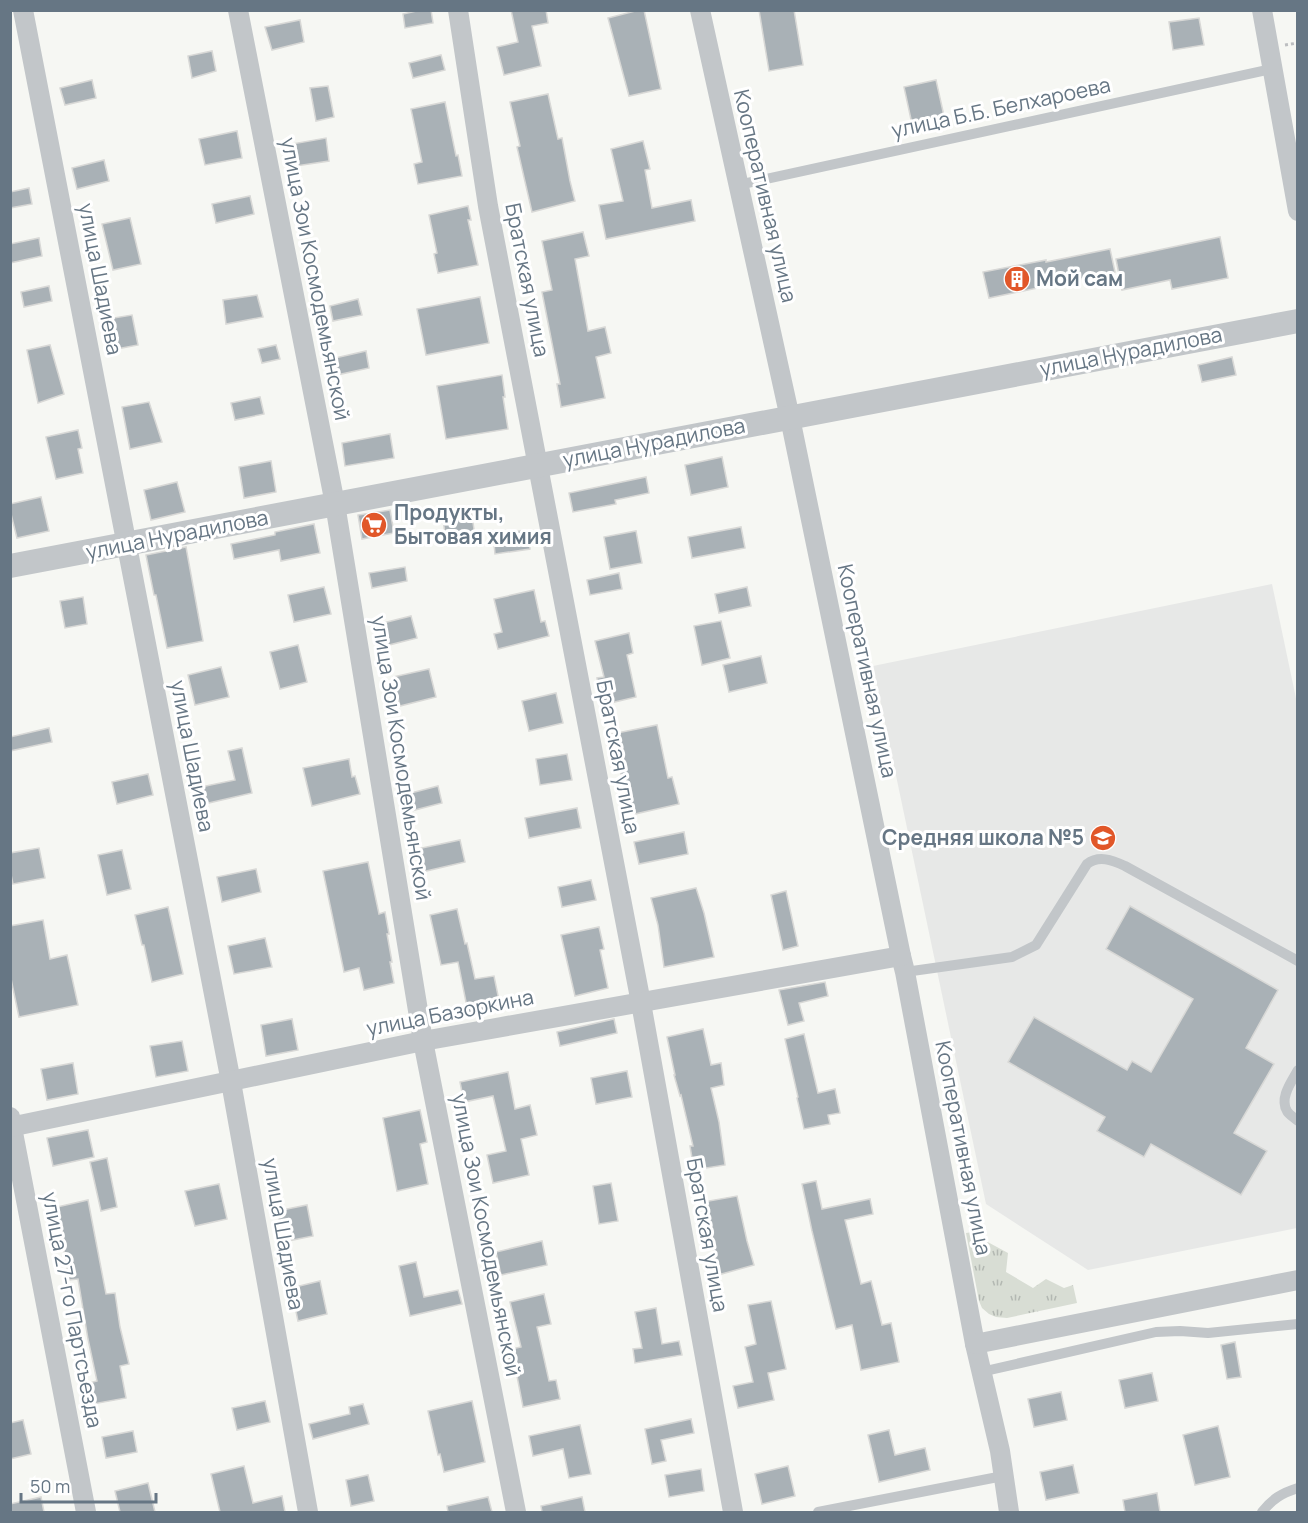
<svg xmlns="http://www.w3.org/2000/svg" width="1308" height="1523" viewBox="0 0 1308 1523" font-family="Manrope,sans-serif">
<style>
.built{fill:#e7e8e7}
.grass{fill:url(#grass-tufts)}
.building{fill:#a9b1b6;stroke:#d8d8d6;stroke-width:1.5}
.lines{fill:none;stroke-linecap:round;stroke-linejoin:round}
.path{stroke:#bcbec0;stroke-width:3;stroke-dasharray:3 3;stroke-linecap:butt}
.service{stroke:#c2c6c9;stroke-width:10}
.minor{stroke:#c2c6c9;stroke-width:20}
.tertiary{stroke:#c2c6c9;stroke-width:24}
.labels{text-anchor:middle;stroke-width:6;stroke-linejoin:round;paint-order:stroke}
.street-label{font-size:21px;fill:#667684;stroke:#fff}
.poi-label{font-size:21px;font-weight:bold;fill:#667684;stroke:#fff;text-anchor:start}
</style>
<defs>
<pattern id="grass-tufts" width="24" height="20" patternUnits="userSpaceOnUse" patternTransform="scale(1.5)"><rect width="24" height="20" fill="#d8ddd4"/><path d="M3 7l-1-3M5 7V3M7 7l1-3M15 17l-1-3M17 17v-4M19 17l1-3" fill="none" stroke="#b3b8b2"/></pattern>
</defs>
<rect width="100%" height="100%" fill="#f6f7f3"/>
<path class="built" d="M1272 584 1298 708 1297 1228 1088 1270 986 1204 873 666Z"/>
<path class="grass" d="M980 1231 984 1240 1008 1253 1006 1272 1033 1288 1046 1279 1064 1288 1073 1285 1077 1303 1007 1318 996 1317 989 1314 982 1308 979 1301 966 1233Z"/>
<g class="building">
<path d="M421 10H431L433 23 405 28 403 14Z"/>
<path d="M511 10H546L548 23 532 26 541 66 504 75 497 47 518 42Z"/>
<path d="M639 10H644L661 89 629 96 608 18Z"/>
<path d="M759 10H794L803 65 769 71Z"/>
<path d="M1199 18 1204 45 1173 50 1169 22Z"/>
<path d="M300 20 304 42 272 50 265 27Z"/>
<path d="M212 51 216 71 192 78 188 56Z"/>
<path d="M441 55 445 70 413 78 409 63Z"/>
<path d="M92 80 96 98 65 105 60 88Z"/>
<path d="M936 80 944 116 912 124 904 87Z"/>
<path d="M328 86 334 117 316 121 310 88Z"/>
<path d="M548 94 558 139 562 138 570 181 575 201 532 212 517 147 520 146 510 102Z"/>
<path d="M445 102 456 156 458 155 462 176 418 184 414 164 422 162 411 109Z"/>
<path d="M237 131 242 158 205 165 199 139Z"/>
<path d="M326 138 329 161 296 166 292 144Z"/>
<path d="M643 141 650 169 645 170 652 208 691 200 695 221 606 239 599 205 623 201 611 149Z"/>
<path d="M104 160 109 181 77 189 72 168Z"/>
<path d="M29 188 32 204 10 208V192Z"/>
<path d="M250 196 254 214 216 223 212 204Z"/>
<path d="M468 206 471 220H468L478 265 438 273 434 254 437 253 429 215Z"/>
<path d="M130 218 141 264 113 270 102 224Z"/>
<path d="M583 232 589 256 575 259 588 331 605 327 611 353 596 357 605 398 561 407 557 384H560L542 292 552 290 542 241Z"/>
<path d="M1220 237 1228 278 1172 289 1170 280 1122 290 1116 259Z"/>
<path d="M39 238 42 256 10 263V244Z"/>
<path d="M1110 249 1115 272 989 298 983 272 1046 260V262Z"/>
<path d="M49 286 52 301 24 307 21 292Z"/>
<path d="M257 295 263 317 226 324 223 300Z"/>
<path d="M480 297 489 343 426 355 417 309Z"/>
<path d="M358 299 362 315 333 321 330 306Z"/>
<path d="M132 315 138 345 106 351 101 320Z"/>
<path d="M50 345 64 394 38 403 27 350Z"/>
<path d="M276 345 280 359 262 363 258 349Z"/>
<path d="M366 351 369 368 337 375 335 358Z"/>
<path d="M1232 357 1236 375 1202 382 1198 365Z"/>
<path d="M502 375 505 397H503L508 429 446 439 437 386Z"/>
<path d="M260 397 264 414 235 420 231 403Z"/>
<path d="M149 402 162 442 130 449 122 407Z"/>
<path d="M78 430 82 448 78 449 83 473 56 479 46 437Z"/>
<path d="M390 434 394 458 345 466 342 443Z"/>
<path d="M722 457 728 487 691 495 685 465Z"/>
<path d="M271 461 276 492 244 498 239 467Z"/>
<path d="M646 477 649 493 615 500 616 504 573 512 569 493Z"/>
<path d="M177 482 185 512 151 520 144 490Z"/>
<path d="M41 497 49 531 17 538 10 510V504Z"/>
<path d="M390 510 394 533 362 539 358 515Z"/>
<path d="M471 510 476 542 447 546 442 514Z"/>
<path d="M314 524 320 553 281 561 279 550 234 559 231 544 275 535V532Z"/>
<path d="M741 527 745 548 692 558 688 537Z"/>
<path d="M528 530 530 549 495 554 493 534Z"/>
<path d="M636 531 642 563 610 569 604 537Z"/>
<path d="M186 547 203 641 167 648 156 595H154L146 555Z"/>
<path d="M405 567 407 581 372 588 369 573Z"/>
<path d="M619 573 622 589 590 595 587 580Z"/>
<path d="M324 587 331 614 294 622 288 595Z"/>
<path d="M747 587 751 606 719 613 715 594Z"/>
<path d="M534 590 541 622 545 621 549 636 498 649 494 634 502 632 494 599Z"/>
<path d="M83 597 87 624 65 628 60 601Z"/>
<path d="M411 616 417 638 385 646 379 624Z"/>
<path d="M721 621 730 658 702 665 694 626Z"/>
<path d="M629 633 633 653 627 655 636 697 602 705 597 678 604 677 595 641Z"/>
<path d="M298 645 307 682 280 689 270 652Z"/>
<path d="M761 656 767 683 729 692 723 665Z"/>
<path d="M221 667 229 697 195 705 188 675Z"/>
<path d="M429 669 436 697 400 706 393 677Z"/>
<path d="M556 693 563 723 529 731 522 701Z"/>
<path d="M657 725 668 778 672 777 679 804 635 814 619 768 612 734Z"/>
<path d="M49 728 52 742 10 751V737Z"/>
<path d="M242 748 252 793 200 805 196 788 235 780 228 751Z"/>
<path d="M567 754 572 780 540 785 536 759Z"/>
<path d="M349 759 352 777 355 776 360 794 312 806 303 768Z"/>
<path d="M148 774 153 795 117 804 112 782Z"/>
<path d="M438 786 442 803 411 811 407 794Z"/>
<path d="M577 808 581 828 529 838 525 818Z"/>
<path d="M684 832 688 854 639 864 634 842Z"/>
<path d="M460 840 465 862 422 872 417 849Z"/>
<path d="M39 848 45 878 13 884 10 870V853Z"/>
<path d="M122 850 131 889 107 895 98 855Z"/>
<path d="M368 862 379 914 385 912 389 934H387L392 962H390L394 983 364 990 359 968 344 972 323 871Z"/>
<path d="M256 869 261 892 222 902 217 877Z"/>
<path d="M591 880 596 900 562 907 558 887Z"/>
<path d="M696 888 704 913 714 957 664 967 658 925 651 898Z"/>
<path d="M786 891 798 946 783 950 771 895Z"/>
<path d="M1130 906 1278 990 1246 1048 1274 1064 1234 1133 1267 1151 1241 1195 1151 1144 1144 1157 1097 1131 1105 1117 1008 1062 1034 1017 1127 1070 1132 1061 1151 1072 1193 999 1106 949Z"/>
<path d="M168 907 183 974 152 982 144 945H142L135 915Z"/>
<path d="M457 909 465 944 467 943 475 979 494 976 501 1010 469 1017 458 962 441 965 430 915Z"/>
<path d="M43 920 50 959 67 955 78 1005 19 1017 10 974V926Z"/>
<path d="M599 927 604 949 600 950 608 988 575 996 561 935Z"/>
<path d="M265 938 272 967 234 974 228 946Z"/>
<path d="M825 982 828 996 799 1003 804 1021 788 1025 779 990Z"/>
<path d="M292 1019 298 1050 266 1056 261 1025Z"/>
<path d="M614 1019 617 1033 560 1046 557 1032Z"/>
<path d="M703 1029 711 1065 721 1063 724 1085 711 1088 719 1122 725 1165 694 1170 690 1146H693L681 1095 680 1096 674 1075H675L667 1037Z"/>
<path d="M804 1034 818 1093 835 1089 840 1113 828 1115 830 1124 804 1129 797 1098 798 1097 785 1039Z"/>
<path d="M182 1041 188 1071 156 1077 150 1046Z"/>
<path d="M73 1063 78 1094 47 1100 41 1069Z"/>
<path d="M627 1071 632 1097 596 1104 591 1078Z"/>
<path d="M508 1072 515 1109 530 1105 537 1135 521 1139 529 1175 493 1183 487 1155 506 1151 493 1096 464 1102 460 1082Z"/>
<path d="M420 1110 427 1142 420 1144 428 1184 397 1191 383 1118Z"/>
<path d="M88 1130 94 1157 53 1166 47 1138Z"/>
<path d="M107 1158 117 1207 101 1211 90 1162Z"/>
<path d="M816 1181 822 1209 870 1199 873 1214 845 1220 861 1284 871 1281 882 1325 891 1323 899 1362 861 1370 852 1325 836 1329 812 1231 802 1184Z"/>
<path d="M611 1183 618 1221 599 1224 593 1186Z"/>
<path d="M219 1184 227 1219 195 1226 185 1191Z"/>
<path d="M737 1196 747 1241 754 1265 718 1275 713 1248H714L703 1202Z"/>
<path d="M88 1200 106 1294 115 1293 120 1327 129 1364 120 1366 126 1398 93 1404 89 1383 97 1381 88 1339 78 1279 69 1280 63 1245H65L57 1207Z"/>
<path d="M307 1205 313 1236 283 1242 277 1211Z"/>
<path d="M542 1241 547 1265 501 1275 496 1252Z"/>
<path d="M416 1262 424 1297 458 1290 462 1304 410 1316 399 1266Z"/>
<path d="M320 1281 327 1314 298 1321 291 1288Z"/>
<path d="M544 1294 551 1324 537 1327 549 1381 556 1380 560 1399 523 1407 517 1376 512 1377 507 1350 521 1347 510 1302Z"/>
<path d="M771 1301 786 1369 768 1373 774 1400 738 1408 733 1386 753 1382 745 1347 756 1344 748 1305Z"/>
<path d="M656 1308 662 1344 679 1341 682 1355 635 1363 633 1349 642 1348 635 1312Z"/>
<path d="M1235 1342 1241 1377 1227 1379 1221 1345Z"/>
<path d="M1152 1373 1158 1401 1125 1408 1119 1380Z"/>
<path d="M1061 1392 1067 1420 1034 1427 1028 1399Z"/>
<path d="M265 1401 270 1422 237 1430 232 1408Z"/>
<path d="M472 1401 485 1462 444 1472 440 1454 438 1455 428 1411Z"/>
<path d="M363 1404 369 1424 313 1439 309 1424 350 1414 349 1407Z"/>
<path d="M691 1419 694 1433 661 1440 666 1461 652 1464 645 1429Z"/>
<path d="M23 1420 31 1454 10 1459V1423Z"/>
<path d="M580 1425 591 1474 569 1478 563 1449 533 1456 529 1436Z"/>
<path d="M1218 1426 1230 1477 1195 1485 1183 1435Z"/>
<path d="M889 1430 895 1455 925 1448 930 1470 879 1482 868 1435Z"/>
<path d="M133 1431 137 1452 106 1458 102 1437Z"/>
<path d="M1073 1465 1079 1493 1046 1500 1040 1472Z"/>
<path d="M244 1466 253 1503 282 1496 285 1512H220L211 1474Z"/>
<path d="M788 1466 795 1496 762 1504 755 1474Z"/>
<path d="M701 1469 704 1491 669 1497 665 1475Z"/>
<path d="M368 1475 374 1501 351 1506 346 1480Z"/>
<path d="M148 1483 155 1512H120L115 1491Z"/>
<path d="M1157 1493 1160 1512H1125L1123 1500Z"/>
<path d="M41 1497 44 1512H10V1504Z"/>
<path d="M488 1497 492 1512H448L447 1506Z"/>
<path d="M582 1497 585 1512H542L541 1506Z"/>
</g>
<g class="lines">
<path class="path" d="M1285 45 1298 43"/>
<g class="service">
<path d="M738 185 1272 69"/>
<path d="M905 972 1012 957 1036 945 1087 864C1099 855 1112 860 1125 866L1298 961"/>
<path d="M1298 1070C1292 1081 1279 1098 1287 1111 1289 1115 1295 1118 1298 1121"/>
<path d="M981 1372 1156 1332 1180 1331 1208 1333 1298 1324"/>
<path d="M818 1512 1003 1476"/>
<path d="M1262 1512C1272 1499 1282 1493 1298 1488"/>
</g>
<g class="minor">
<path d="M23 10 231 1082 308 1512"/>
<path d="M238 10 335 504 423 1041 516 1512"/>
<path d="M458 10 488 206 641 1003 733 1512"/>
<path d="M700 10 790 418 901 956 905 972 975 1344 1000 1451 1009 1512"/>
<path d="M1262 10 1298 211"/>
<path d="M10 1117 86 1512"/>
<path d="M10 1127 423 1041 901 956"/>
<path d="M975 1344 1298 1280"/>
</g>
<path class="tertiary" d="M10 566 1298 321"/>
</g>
<defs>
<g id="building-disc" transform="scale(1.35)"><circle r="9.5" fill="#e15729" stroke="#fff"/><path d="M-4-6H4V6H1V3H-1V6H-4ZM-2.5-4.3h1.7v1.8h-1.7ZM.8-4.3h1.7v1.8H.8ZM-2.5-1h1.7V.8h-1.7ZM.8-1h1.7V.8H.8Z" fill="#fff"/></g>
<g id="supermarket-disc" transform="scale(1.35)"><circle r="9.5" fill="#e15729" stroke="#fff"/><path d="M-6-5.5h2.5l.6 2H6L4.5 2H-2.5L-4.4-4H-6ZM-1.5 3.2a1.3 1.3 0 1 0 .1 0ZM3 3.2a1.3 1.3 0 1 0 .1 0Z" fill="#fff"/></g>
<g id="school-disc" transform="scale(1.35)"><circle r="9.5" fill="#e15729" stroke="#fff"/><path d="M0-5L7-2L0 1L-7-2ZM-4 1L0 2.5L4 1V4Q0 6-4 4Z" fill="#fff"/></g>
</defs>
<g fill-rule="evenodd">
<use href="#building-disc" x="1017" y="279"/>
<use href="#supermarket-disc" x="374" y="525"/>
<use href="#school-disc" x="1103" y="838"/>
</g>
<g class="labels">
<g class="street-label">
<text transform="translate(1001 108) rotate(-12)" y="7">улица Б.Б. Белхароева</text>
<text transform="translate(765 196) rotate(77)" y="7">Кооперативная улица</text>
<text transform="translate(100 279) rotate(79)" y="7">улица Шадиева</text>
<text transform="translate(315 279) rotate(79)" y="7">улица Зои Космодемьянской</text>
<text transform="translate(527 280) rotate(79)" y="7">Братская улица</text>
<text transform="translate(1131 352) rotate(-11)" y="7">улица Нурадилова</text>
<text transform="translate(654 443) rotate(-11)" y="7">улица Нурадилова</text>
<text transform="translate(177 535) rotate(-11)" y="7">улица Нурадилова</text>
<text transform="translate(867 671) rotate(78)" y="7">Кооперативная улица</text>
<text transform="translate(192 756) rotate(79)" y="7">улица Шадиева</text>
<text transform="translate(618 757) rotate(79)" y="7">Братская улица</text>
<text transform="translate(401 758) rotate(81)" y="7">улица Зои Космодемьянской</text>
<text transform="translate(450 1013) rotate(-11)" y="7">улица Базоркина</text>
<text transform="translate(963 1148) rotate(79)" y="7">Кооперативная улица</text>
<text transform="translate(283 1234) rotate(80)" y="7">улица Шадиева</text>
<text transform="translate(486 1235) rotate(79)" y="7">улица Зои Космодемьянской</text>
<text transform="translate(707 1235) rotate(80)" y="7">Братская улица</text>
<text transform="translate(72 1310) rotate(79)" y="7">улица 27-го Партсъезда</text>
</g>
<g class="poi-label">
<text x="1036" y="286">Мой сам</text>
<text x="394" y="520">Продукты,<tspan x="394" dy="24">Бытовая химия</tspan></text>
<text x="1084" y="845" text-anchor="end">Средняя школа №5</text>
</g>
</g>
<rect width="1308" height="1523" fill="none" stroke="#667684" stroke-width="24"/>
<path d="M21 1493v9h135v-9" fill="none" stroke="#667684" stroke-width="3"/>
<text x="30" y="1493" font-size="18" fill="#667684" stroke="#ffffff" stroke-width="4.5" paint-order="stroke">50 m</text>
</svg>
